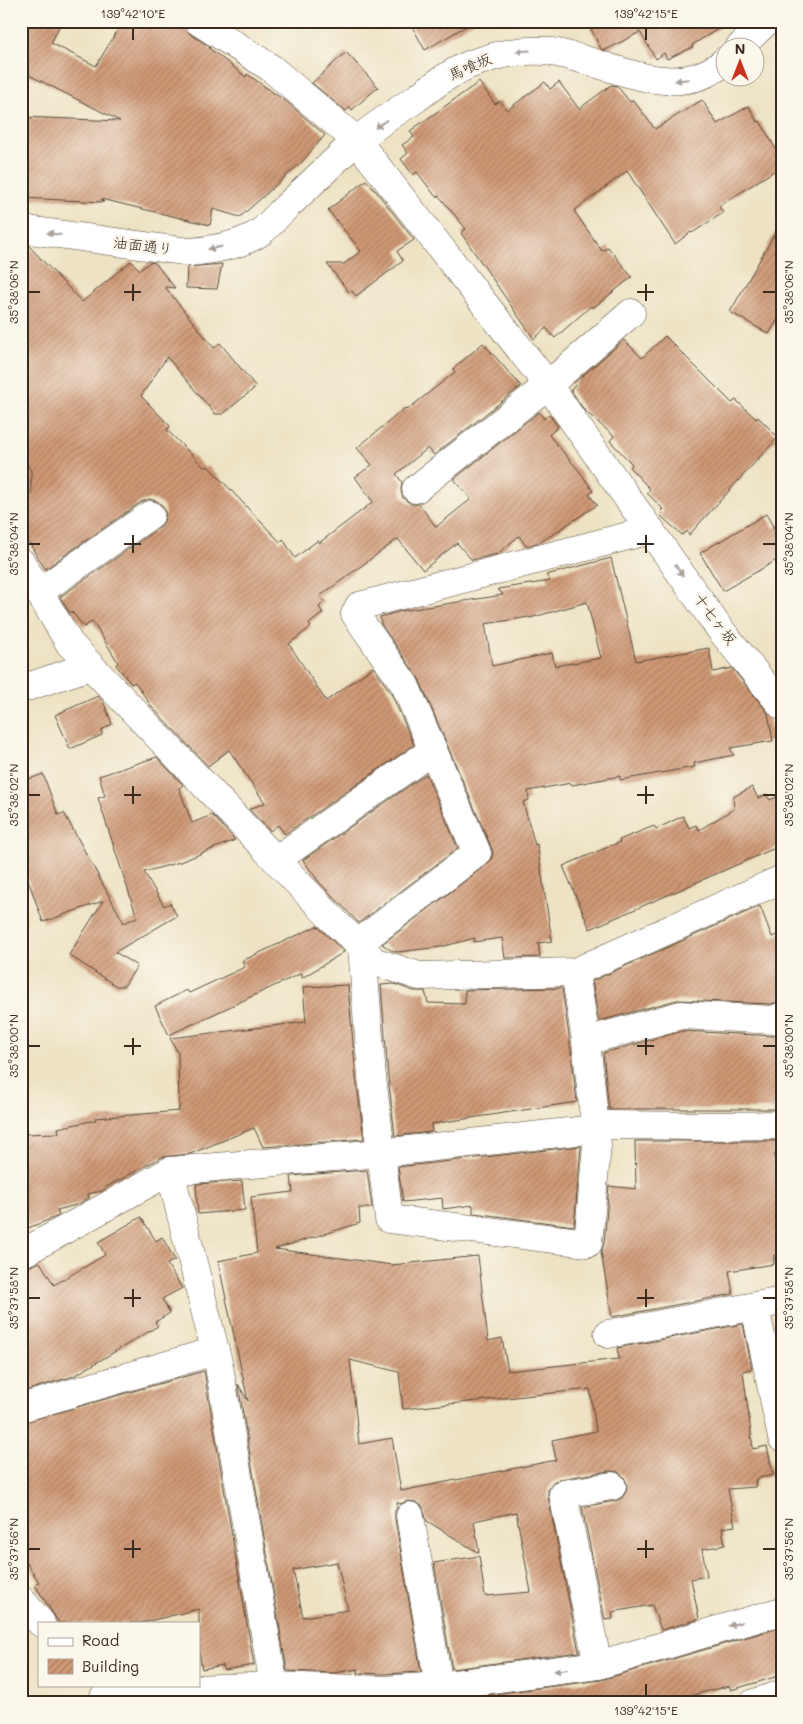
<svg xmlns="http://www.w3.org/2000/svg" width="803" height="1724" viewBox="0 0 803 1724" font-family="Mali,'Klee One',sans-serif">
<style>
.building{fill:url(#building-hatch);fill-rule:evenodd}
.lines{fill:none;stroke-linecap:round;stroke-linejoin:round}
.minor-casing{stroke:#564637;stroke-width:29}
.minor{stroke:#fff;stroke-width:28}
.oneway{fill:#a79f9a}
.ticks{fill:none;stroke:#3b2a1e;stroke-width:2}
.labels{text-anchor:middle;stroke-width:5;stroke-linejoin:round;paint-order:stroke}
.street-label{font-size:15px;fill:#3b2a1e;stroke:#fbf7ec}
.neatline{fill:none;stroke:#3b2a1e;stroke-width:2}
.ticks-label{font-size:12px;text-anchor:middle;fill:#3b2a1e}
</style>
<defs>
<pattern id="building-hatch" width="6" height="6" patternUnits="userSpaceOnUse" patternTransform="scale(1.25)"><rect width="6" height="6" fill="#cf9875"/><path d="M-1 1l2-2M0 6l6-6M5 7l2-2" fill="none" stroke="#a97c5f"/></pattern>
</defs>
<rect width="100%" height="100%" fill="#fbf7ec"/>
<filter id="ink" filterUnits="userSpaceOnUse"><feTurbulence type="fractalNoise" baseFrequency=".02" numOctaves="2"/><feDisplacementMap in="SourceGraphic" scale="10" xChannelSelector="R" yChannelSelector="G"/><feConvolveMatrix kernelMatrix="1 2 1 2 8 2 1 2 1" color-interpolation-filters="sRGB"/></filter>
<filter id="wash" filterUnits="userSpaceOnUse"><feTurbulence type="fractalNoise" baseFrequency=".0096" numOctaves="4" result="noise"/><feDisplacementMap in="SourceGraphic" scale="20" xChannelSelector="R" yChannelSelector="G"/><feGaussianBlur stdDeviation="1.12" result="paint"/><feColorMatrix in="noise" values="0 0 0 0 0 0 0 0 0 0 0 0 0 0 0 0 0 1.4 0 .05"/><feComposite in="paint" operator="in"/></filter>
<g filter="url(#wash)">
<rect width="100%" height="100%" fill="#ede2c3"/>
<g id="blocks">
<g class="building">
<path d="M21 21H62L51 43 96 66 123 21H180L190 34 210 47 209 48 246 77 247 74 288 103 325 135 301 163 240 217 213 209 210 225 101 199 104 202 21 198 22 117 120 121 21 71Z"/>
<path d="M409 21H475L425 50Z"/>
<path d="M587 21H731L692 45 693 47 667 59 664 53 656 59 640 32 606 50 601 49Z"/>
<path d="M346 52 378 87 352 110 350 107 346 111 312 83Z"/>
<path d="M479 82 495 104 500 101 507 110 545 82 550 89 559 82 579 109 611 85 617 86 630 102 633 100 655 129 702 100 717 124 749 106 757 122 760 121 782 160V166L719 206 723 213 692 233 691 232 675 244 627 171 574 211 602 251 608 247 632 277 593 308 591 306 555 338 546 328 534 339 461 233 466 229 439 196 436 197 417 172 413 175 401 159 408 153 402 145 414 137 410 131Z"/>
<path d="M366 180 374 190H375L414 240 397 251 403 261 356 296 352 291 349 292 327 264H344L361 251 328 210Z"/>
<path d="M782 221V313L769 334 730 312Z"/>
<path d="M21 245 29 246 82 302 131 261 140 270 150 262 155 263 175 288 165 287 214 348 220 343 256 387 223 414H215L167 357 141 396 170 426 167 430 205 468 208 466 280 542 283 539 295 558 318 540 319 543 373 502 355 477 372 465 357 448 405 408 407 410 455 372 453 369 483 343 521 386 434 455 428 448 396 474 402 482 401 491 403 498 411 504H419L436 527 471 499 454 479 539 412 544 419 549 414 558 427 549 435 580 472 593 491 589 494 597 505 541 542 526 546 519 536 497 554 472 560 457 543 423 570 398 539 320 596 324 602 319 607 323 613 309 624 311 627 289 644 326 701 373 667 391 693 414 745 285 834 278 825 270 831 249 809 265 803 229 750 208 766 152 707 135 682 131 684 116 665 118 662 92 621 84 627 72 612H69L60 597 159 528 164 522 166 514 163 506 157 501 149 499 141 502 45 569 21 529V501L31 495V471L21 455Z"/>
<path d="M222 264 217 289 186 288 187 267Z"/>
<path d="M665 336 732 403 736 400 756 419 758 417 778 437 689 535 687 531 682 535 661 516 663 512 661 510 663 509 647 493 650 489 630 468 632 464 610 441 614 436 584 410 571 390 575 385 574 383 624 340 642 358Z"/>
<path d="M766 514 774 528 782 523V557L723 591 700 553Z"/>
<path d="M611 558 636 661 709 648 713 672 732 668 768 713 773 741 730 748 734 755 694 763 695 767 620 780V776L572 785 571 783 528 791 529 800 523 802 535 845 537 844 552 941 538 943 540 957 505 958 502 938 474 942 475 938 441 947 397 952 391 950 382 944 486 865 491 860 493 853 491 847 419 679 381 624 380 617 401 611 503 595 498 589 550 581 546 575ZM587 602 601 658 555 666 552 653 492 666 485 624 529 617 530 618Z"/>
<path d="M98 696 104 703 112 724 102 730V735L70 749 55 715Z"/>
<path d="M157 757 183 785 179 788 192 823 212 815 235 840 180 862 144 872 164 906 170 903 177 916 115 952 137 966 124 986H116L69 955 103 901 43 922 21 860V782L43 774 58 815 64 813 124 923 137 917 98 798 105 796 99 776Z"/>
<path d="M426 774 458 848 359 923 319 882 303 860Z"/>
<path d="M752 787 758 798 766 795 770 800 782 794V845L590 929 563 866 620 842 619 840 654 826 656 829 683 816 689 828 696 825 699 830 734 809 733 797Z"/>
<path d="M760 906 772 937 782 933V1001L771 1004 677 1000 599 1021 592 981Z"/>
<path d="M317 926 344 952 302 978V973L169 1035 155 1006 187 990 189 993 245 967 242 961Z"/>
<path d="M394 984 414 991H425L428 1003 465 1004V990L562 988 570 1043 577 1102 431 1124 432 1132 395 1136 388 1075 381 985Z"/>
<path d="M348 985 356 1078 364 1139 263 1147 254 1128 190 1154 162 1157 106 1187 102 1191 88 1194 89 1198 76 1205 57 1210 59 1215 56 1217 28 1228 21 1210V1134L59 1133 58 1128 96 1120 95 1118 179 1111 178 1053 170 1038 306 1022 303 987Z"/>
<path d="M683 1031 773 1036 782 1034V1109H609L603 1053Z"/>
<path d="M635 1141H782V1159L775 1154 778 1189H776L782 1222V1253L774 1255V1264L729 1271 733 1294 612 1317 601 1252 604 1244 609 1186 636 1189Z"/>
<path d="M581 1146 574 1226 473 1213V1205L443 1209 442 1198 403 1202 398 1167Z"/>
<path d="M367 1170 372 1208H359L360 1223 275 1249 392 1265 478 1256 488 1341 502 1338 508 1371 619 1359 617 1348 743 1324 752 1369 743 1371 753 1449 767 1446 773 1475 756 1479 755 1487 728 1489 735 1526 722 1528 725 1545 702 1549 707 1576 691 1579 699 1619 661 1630 652 1605 612 1612 613 1619 605 1620 582 1507 615 1501 622 1498 626 1492 627 1484 624 1477 618 1472 609 1471 560 1479 553 1482 548 1489V1497L579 1652 452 1669 434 1563 479 1556 485 1596 531 1592 516 1512 474 1521 479 1553 427 1521 422 1506 416 1502 408 1501 400 1504 397 1502V1508L395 1511V1519L421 1672 384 1674 358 1673V1669L334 1673 287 1671 238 1384 248 1401 218 1261 257 1253 251 1197 293 1192 291 1176ZM350 1360 399 1372 403 1409 590 1389 596 1431 552 1440 556 1460 401 1491 392 1438 359 1444ZM337 1562 348 1610 303 1617 293 1570Z"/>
<path d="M242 1181 245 1210 198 1214 196 1184Z"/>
<path d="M141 1217 156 1241 162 1237 175 1260 167 1264 182 1288 162 1299 170 1313 155 1322 158 1326 74 1376 21 1392V1270L40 1262 54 1285 105 1255 98 1242Z"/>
<path d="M782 1333V1359L776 1334Z"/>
<path d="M204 1371 254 1665 224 1670 223 1665 202 1669 199 1652V1609L141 1623H59L35 1585 39 1582 21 1554V1423Z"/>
<path d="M782 1627V1675L731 1690 729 1686 700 1693 667 1703H424L601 1680Z"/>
</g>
</g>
</g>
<g filter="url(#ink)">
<use href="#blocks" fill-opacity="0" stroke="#564637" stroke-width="1"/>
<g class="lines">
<g class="minor-casing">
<g id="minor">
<path d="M198 21 271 68 357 141 548 385 719 628 782 706"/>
<path d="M739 48 767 21"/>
<path d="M21 229 190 252C212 250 243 245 262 231 270 224 278 215 286 207 309 186 332 163 355 142 374 126 396 112 417 98 434 85 451 72 471 64 497 55 517 49 545 51 603 57 674 108 726 60"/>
<path d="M416 489 548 385 631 313"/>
<path d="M21 562 70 644 339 926 362 947 373 961 419 976 575 972 782 879"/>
<path d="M39 592 150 515"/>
<path d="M21 689 90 666"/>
<path d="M276 860 433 750"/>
<path d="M575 972 586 1041 597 1145 588 1243 389 1219 372 1077 362 947 365 938 477 853 405 685 355 614 359 606 651 530"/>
<path d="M586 1041 681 1015 774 1020 782 1016"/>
<path d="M170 1171 219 1366 274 1686"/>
<path d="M21 1254 170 1171 381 1153 595 1129 608 1125 703 1126 782 1125"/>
<path d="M755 1307 782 1438"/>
<path d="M608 1334 782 1301"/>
<path d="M21 1408 215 1351"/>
<path d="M410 1516 439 1686"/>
<path d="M21 1600 41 1623"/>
<path d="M598 1665 563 1494 612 1486"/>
<path d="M104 1697 194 1689 274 1686 384 1690 439 1686 598 1665 782 1611"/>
<path d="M754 1703 782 1694"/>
</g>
</g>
<use href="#minor" class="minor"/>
</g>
<defs><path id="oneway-solid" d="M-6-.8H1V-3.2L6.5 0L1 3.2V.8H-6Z" transform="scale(1.25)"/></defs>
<g class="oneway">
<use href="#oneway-solid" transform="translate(523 51) rotate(177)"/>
<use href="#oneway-solid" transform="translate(682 80) rotate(173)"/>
<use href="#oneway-solid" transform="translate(381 124) rotate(145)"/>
<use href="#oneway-solid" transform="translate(54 234) rotate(-172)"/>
<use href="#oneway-solid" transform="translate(215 248) rotate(169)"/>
<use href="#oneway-solid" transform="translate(679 570) rotate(55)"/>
<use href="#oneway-solid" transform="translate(735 1624) rotate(164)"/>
<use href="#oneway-solid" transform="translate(561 1670) rotate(172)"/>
</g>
</g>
<path class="ticks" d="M133 28V40M646 28V40M133 284V301M646 284V301M28 292H40M124 292H141M637 292H654M763 292H776M133 535V553M646 535V553M28 544H40M124 544H141M637 544H654M763 544H776M133 786V804M646 786V804M28 795H40M124 795H141M637 795H654M763 795H776M133 1038V1055M646 1038V1055M28 1046H40M124 1046H141M637 1046H654M763 1046H776M133 1289V1307M646 1289V1307M28 1298H40M124 1298H141M637 1298H654M763 1298H776M133 1540V1558M646 1540V1558M28 1549H40M124 1549H141M637 1549H654M763 1549H776M646 1684V1696"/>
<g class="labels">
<g class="street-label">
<text transform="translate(470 67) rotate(-24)" y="5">馬喰坂</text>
<text transform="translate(143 246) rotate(7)" y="5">油面通り</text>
<text transform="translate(715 619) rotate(53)" y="5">十七ヶ坂</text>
</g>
</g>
<rect width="803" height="1724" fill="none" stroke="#fbf7ec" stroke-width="55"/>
<rect x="38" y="1622" width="162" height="65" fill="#fbf7ec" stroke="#aea59a"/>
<rect x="48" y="1638" width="25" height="8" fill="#ffffff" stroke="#aea59a"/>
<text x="82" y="1646" font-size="15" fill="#3b2a1e">Road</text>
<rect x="48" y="1659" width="25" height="15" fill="url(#building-hatch)" stroke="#aea59a"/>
<text x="82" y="1672" font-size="15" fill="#3b2a1e">Building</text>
<g transform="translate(740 62)"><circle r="24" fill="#fbf7ec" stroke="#aea59a"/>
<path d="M0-4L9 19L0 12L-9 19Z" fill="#c8321e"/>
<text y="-8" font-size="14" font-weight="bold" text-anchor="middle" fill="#3b2a1e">N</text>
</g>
<rect x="28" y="28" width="748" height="1668" class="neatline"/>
<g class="ticks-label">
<text x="133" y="18">139°42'10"E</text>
<text x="646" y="18">139°42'15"E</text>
<text transform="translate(14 292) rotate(-90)" y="4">35°38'06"N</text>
<text transform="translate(789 292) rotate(-90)" y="4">35°38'06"N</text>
<text transform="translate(14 544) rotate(-90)" y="4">35°38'04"N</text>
<text transform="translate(789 544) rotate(-90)" y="4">35°38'04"N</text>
<text transform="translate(14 795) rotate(-90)" y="4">35°38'02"N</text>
<text transform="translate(789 795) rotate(-90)" y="4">35°38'02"N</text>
<text transform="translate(14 1046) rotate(-90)" y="4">35°38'00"N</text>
<text transform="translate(789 1046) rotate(-90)" y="4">35°38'00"N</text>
<text transform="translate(14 1298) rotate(-90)" y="4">35°37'58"N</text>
<text transform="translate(789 1298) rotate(-90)" y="4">35°37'58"N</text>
<text transform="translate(14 1549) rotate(-90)" y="4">35°37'56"N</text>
<text transform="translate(789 1549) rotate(-90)" y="4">35°37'56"N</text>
<text x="646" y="1715">139°42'15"E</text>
</g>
</svg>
